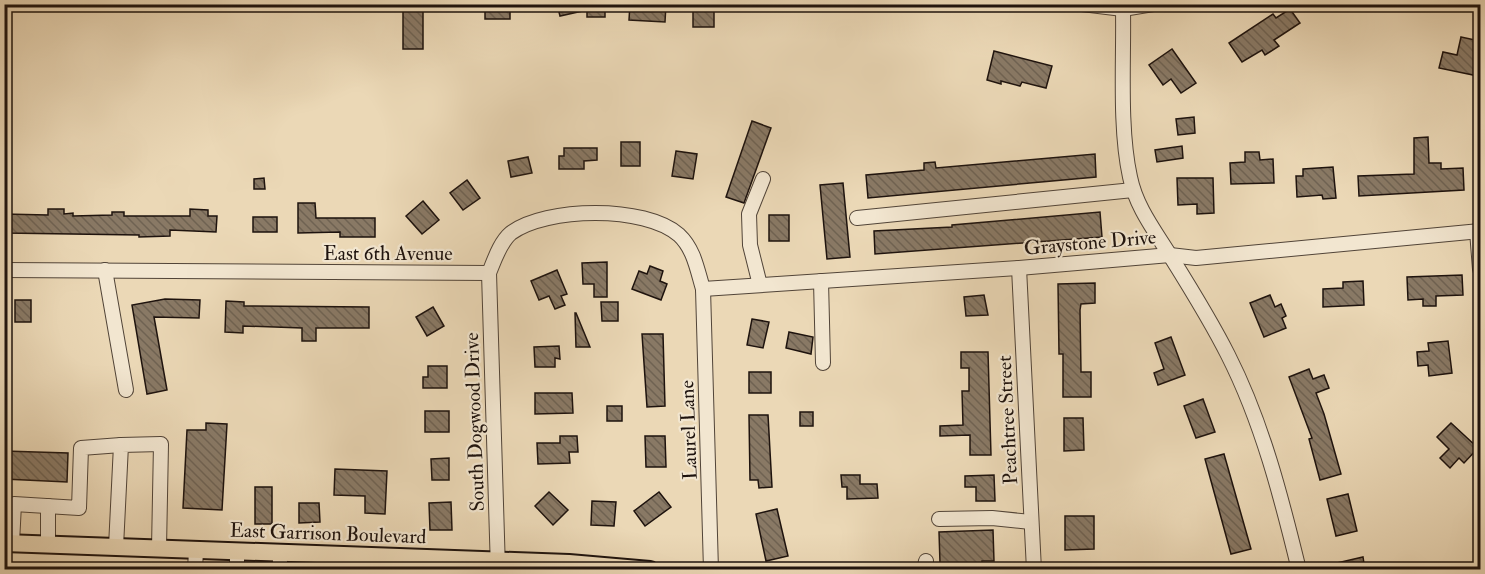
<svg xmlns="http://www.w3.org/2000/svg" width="1485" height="574" viewBox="0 0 1485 574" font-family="'IM FELL Double Pica',serif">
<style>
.building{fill:url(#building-back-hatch);stroke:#1e130e;stroke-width:1.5}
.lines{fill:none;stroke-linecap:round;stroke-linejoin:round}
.minor-casing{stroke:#514438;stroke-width:16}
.major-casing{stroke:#1e130e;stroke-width:20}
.minor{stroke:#f2e6d0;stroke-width:14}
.major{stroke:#ebd8b6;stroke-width:16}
.labels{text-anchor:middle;stroke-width:4.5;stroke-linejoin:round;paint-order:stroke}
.street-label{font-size:20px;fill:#1e130e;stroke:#f2e6d0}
</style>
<defs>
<pattern id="building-back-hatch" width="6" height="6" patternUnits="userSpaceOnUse" patternTransform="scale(1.5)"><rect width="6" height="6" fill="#897965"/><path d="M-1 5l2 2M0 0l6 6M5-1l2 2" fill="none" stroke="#6f6252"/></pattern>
</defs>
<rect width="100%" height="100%" fill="#ebd8b6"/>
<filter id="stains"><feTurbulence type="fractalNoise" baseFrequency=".00333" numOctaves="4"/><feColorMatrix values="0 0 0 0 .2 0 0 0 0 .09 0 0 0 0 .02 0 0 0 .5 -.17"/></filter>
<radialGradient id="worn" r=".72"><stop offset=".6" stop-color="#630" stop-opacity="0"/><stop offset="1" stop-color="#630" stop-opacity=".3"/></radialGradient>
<g class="building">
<rect x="403" y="4" width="20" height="45"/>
<rect x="485" y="4" width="25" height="15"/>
<path d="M557 4H605V17H587V10L560 16Z"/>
<path d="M630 4H666L665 22 629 20Z"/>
<rect x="693" y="4" width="21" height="23"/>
<path d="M1290 9 1300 23 1274 40 1279 46 1265 55 1262 50 1242 62 1229 43 1273 14 1276 18Z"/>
<path d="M1461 37 1480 41V64L1478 76 1439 68 1443 52 1457 55Z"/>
<path d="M1172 49 1196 83 1181 93 1171 79 1163 85 1149 65Z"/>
<path d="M994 51 1052 66 1046 88 1022 82 1020 86 1001 81V84L987 80Z"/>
<path d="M1194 117 1195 133 1178 135 1176 119Z"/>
<path d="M752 121 771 128 744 203 726 197Z"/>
<path d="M1428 137 1429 163H1441V169L1463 168 1464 190 1359 196 1358 176 1414 174V138Z"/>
<rect x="621" y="142" width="19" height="24"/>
<path d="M1182 146 1183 158 1157 162 1155 150Z"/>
<path d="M564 148H597V160L584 161V169H559V156H564Z"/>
<path d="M676 151 697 154 693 179 672 176Z"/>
<path d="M1245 152H1259L1260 160 1273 159 1274 183 1231 184 1230 163 1245 162Z"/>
<path d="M1095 154 1096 177 868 198 866 175 924 170V163L935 162 936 168Z"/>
<path d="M528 157 532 173 511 177 508 161Z"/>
<path d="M1333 167 1336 198 1323 199 1322 195 1297 197 1296 176H1303V169Z"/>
<path d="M264 178 265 189H254V179Z"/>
<path d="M1177 178H1213L1214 213 1197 214V204L1178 205Z"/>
<path d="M467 180 480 198 463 210 450 193Z"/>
<path d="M843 183 850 257 827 259 820 185Z"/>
<path d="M423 201 439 220 422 234 406 216Z"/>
<path d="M298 203H315L316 218H375V237H340V232L298 233Z"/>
<path d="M48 209H64V214L73 213V216L112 215V212H124V216H190V209L208 210V216H217L216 232 170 230V236L139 237V235L4 233V214L48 215Z"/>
<path d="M1100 212 1102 237 875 254 874 231 952 227V225Z"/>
<rect x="769" y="215" width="20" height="26"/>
<rect x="253" y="217" width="24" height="15"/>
<path d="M607 262V297H594V284H583L582 263Z"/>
<path d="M650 266 663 271 660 281 667 284 661 300 632 289 639 271 647 274Z"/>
<path d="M557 270 567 294 561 296 565 305 555 309 549 296 539 300 531 281Z"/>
<path d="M1462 275 1463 295 1436 296V306H1423V299L1408 300 1407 277Z"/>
<path d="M1363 281 1364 305 1323 307V289L1343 288V282Z"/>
<path d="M1095 283V303L1081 304 1080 310 1081 372H1091V397H1063V354H1059L1058 284Z"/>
<path d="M984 295 988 315 966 316 964 297Z"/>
<path d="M1270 295 1275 307 1281 304 1286 316 1282 318 1286 328 1264 337 1250 303Z"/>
<path d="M165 299 200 300 199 318 154 317 167 390 147 394 132 305Z"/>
<rect x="15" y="300" width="16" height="22"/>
<path d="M226 301 244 302V306L369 307V328H316V341H302V328L243 326V333L225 332Z"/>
<path d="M601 302H618V321H602Z"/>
<path d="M433 307 444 326 427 336 416 317Z"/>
<path d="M575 313H576L590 347H576Z"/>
<path d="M752 319 769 322 763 348 747 345Z"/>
<path d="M789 332 813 337 811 354 786 348Z"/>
<path d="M642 334H663L665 406 647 407Z"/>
<path d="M1171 337 1185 375 1158 385 1154 373 1164 369 1155 343Z"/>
<path d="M1448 341 1452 373 1429 376 1428 365 1418 366 1417 352 1429 351 1428 343Z"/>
<path d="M559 346 560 359 555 358V367H535L534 347Z"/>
<path d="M961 352H988L991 455H970V435L940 436V426L963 425 962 391H969V368H961Z"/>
<path d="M428 366H447V388H423V377H428Z"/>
<path d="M1309 369 1313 379 1324 375 1329 388 1316 393 1324 414 1341 474 1320 480 1309 439 1312 438 1289 377Z"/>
<rect x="749" y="372" width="22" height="21"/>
<path d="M535 393H572L573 413 535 414Z"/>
<path d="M1203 399 1215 432 1196 438 1184 406Z"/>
<rect x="607" y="406" width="15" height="15"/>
<rect x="425" y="411" width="24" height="21"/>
<rect x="800" y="412" width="13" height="14"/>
<path d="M749 415H768L772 487 759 488 758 480H750Z"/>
<path d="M1064 418H1083L1084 450 1064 451Z"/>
<path d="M206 423 227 424 222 510 183 508 187 430H206Z"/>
<path d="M1451 423 1478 448 1464 463 1459 458 1450 468 1440 458 1449 449 1437 437Z"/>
<path d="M560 436H577L578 452H569L570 463 538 464 537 443H560Z"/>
<path d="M645 436H665L666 467H646Z"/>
<path d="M4 451 68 453 67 482 4 479Z"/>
<path d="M1224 454 1251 549 1231 554 1205 459Z"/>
<path d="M449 458V480H432L431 459Z"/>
<path d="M335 469 387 471 385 514 365 513V496L334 495Z"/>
<path d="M841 475H860V484H877L878 498 847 499V487H842Z"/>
<path d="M994 475 995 501H976V487H965V476Z"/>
<rect x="255" y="487" width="17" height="37"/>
<path d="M549 492 568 510 553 525 535 506Z"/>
<path d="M659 492 671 507 645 526 634 511Z"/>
<path d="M1348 494 1357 531 1336 536 1327 499Z"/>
<path d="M592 501 616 502 614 526 591 525Z"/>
<path d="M451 502 452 530H430L429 503Z"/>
<path d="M299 503H319L320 522 299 523Z"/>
<path d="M777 509 788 556 766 561 756 514Z"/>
<path d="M1065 516H1094V549L1065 550Z"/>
<path d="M993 530 994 561H982V570H955V563H940L939 532Z"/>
<path d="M1363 557 1365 570H1329L1328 565Z"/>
</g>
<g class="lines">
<g class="minor-casing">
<g id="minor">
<path d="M1082 4 1123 9 1153 4"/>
<path d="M1123 9C1124 60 1119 127 1130 177 1136 207 1155 231 1171 257 1191 289 1211 321 1228 355 1262 422 1281 496 1299 570"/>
<path d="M857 218 1133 190"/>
<path d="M1480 228 1477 231 1480 269"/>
<path d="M1019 268 1034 570"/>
<path d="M4 270 489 273"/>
<path d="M105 270 126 390"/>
<path d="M821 281 823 363"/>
<path d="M760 285 750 245 749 214 763 179"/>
<path d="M703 289 1019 268 1170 255 1196 258 1480 231"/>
<path d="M939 519 992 518 1031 522"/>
<path d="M12 543 14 504 79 508 81 448 121 445"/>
<path d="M48 545V506"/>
<path d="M116 547 121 445 161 444 159 548"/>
<path d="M280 553V570"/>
<path d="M195 570 196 550"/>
<path d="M237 570V551"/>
<path d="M498 570 489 273C494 261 500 242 511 233 546 207 645 205 679 235 694 249 697 269 703 289L711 570"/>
<path d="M924 570 926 561"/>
</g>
</g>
<g class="major-casing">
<path id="major" d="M4 543 569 563 650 570"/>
</g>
<use href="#minor" class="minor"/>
<use href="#major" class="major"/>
</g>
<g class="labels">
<g class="street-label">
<text transform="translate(1090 242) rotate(-5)" y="7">Graystone Drive</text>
<text x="388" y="260">East 6th Avenue</text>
<text transform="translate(1007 420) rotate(-93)" y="7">Peachtree Street</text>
<text transform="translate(474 422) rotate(-92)" y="7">South Dogwood Drive</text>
<text transform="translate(688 430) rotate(-92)" y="7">Laurel Lane</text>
<text transform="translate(328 533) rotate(2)" y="7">East Garrison Boulevard</text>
</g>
</g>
<rect width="1485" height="574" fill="none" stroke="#ebd8b6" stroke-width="24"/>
<rect x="6" y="6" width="1473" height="562" fill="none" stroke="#1e130e" stroke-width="3"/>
<rect x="12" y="12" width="1461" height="550" fill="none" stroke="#1e130e" stroke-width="1.5"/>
<rect width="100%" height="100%" filter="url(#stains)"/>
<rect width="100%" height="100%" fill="url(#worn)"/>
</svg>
